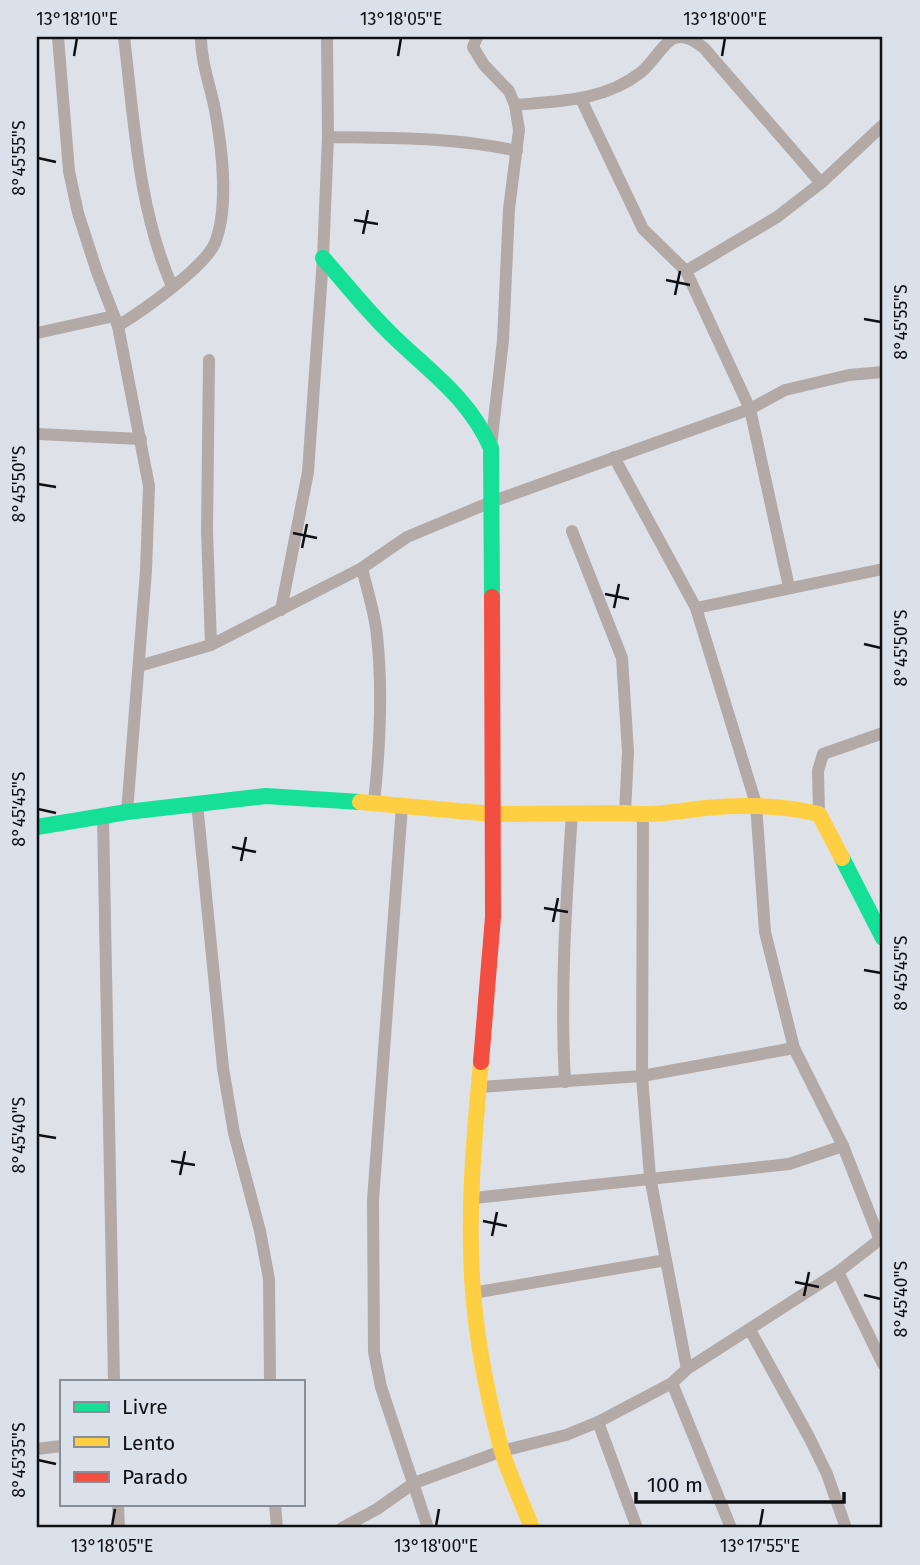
<svg xmlns="http://www.w3.org/2000/svg" width="920" height="1565" viewBox="0 0 920 1565" font-family="'Fira Sans',sans-serif">
<style>
.lines{fill:none;stroke-linecap:round;stroke-linejoin:round}
.street{stroke:#b3a9a6;stroke-width:12}
.fast{stroke:#16e098;stroke-width:16}
.slow{stroke:#ffcf43;stroke-width:16}
.jam{stroke:#f24e42;stroke-width:16}
.ticks{fill:none;stroke:#0e1013;stroke-width:2.5}
.neatline{fill:none;stroke:#0e1013;stroke-width:2.5}
.ticks-label{font-size:18px;text-anchor:middle;fill:#0e1013}
</style>
<rect width="100%" height="100%" fill="#dee2e8"/>
<g class="lines">
<g class="street">
<path d="M58 37 69 171 78 213 97 272 118 326 149 486 146 571 127 812"/>
<path d="M124 37C134 119 138 209 172 286"/>
<path d="M477 37 473 47 484 65 509 91 515 105 519 130 509 209 503 340 491 446"/>
<path d="M581 99 643 229 686 271 750 409 789 587"/>
<path d="M515 105C559 101 604 101 640 73 651 65 663 43 674 38 685 34 696 42 704 48L821 183"/>
<path d="M328 137C391 138 455 137 517 151"/>
<path d="M686 271 777 217 821 183 883 125"/>
<path d="M118 326C142 311 204 268 215 243 229 207 222 148 215 110 210 85 201 62 201 37"/>
<path d="M37 333 114 316"/>
<path d="M209 360 207 531 211 645"/>
<path d="M37 434 141 439"/>
<path d="M614 457 696 608 756 804 765 932 794 1048 843 1146 880 1240"/>
<path d="M572 531 622 658 628 752 625 813"/>
<path d="M362 568C367 590 375 613 377 636 383 691 380 747 374 802"/>
<path d="M696 608 883 569"/>
<path d="M281 610 308 472 323 258 328 137 327 37"/>
<path d="M139 666 211 645 362 568 407 537 491 502 750 409 785 390 849 375 883 372"/>
<path d="M197 803 223 1068 234 1133 260 1231 269 1279 270 1381"/>
<path d="M402 806 373 1200 374 1352 381 1387 428 1528"/>
<path d="M819 814 818 771 823 754 883 733"/>
<path d="M643 815 642 1076 650 1177 687 1369"/>
<path d="M103 817 114 1381"/>
<path d="M565 1082C560 992 566 903 572 813"/>
<path d="M479 1087 642 1076 794 1048"/>
<path d="M474 1198 789 1164 843 1146"/>
<path d="M838 1272 883 1364"/>
<path d="M473 1293 666 1260"/>
<path d="M750 1330 809 1437 827 1474 846 1528"/>
<path d="M672 1383 731 1528"/>
<path d="M598 1422 637 1528"/>
<path d="M37 1449 61 1446"/>
<path d="M118 1504 119 1528"/>
<path d="M275 1504 277 1528"/>
<path d="M342 1528 377 1509 414 1483 502 1451 566 1435 598 1422 672 1383 687 1369 838 1272 883 1237"/>
</g>
<g class="fast">
<path d="M323 258C346 284 367 311 392 335 431 373 468 397 491 448L492 597"/>
<path d="M37 827 127 812 266 796 360 802"/>
<path d="M842 858 883 938"/>
</g>
<g class="slow">
<path d="M360 802 492 814 625 813C652 816 679 811 706 808 745 804 781 805 819 814L842 858"/>
<path d="M481 1062C474 1138 467 1215 473 1291 477 1343 488 1398 501 1448 509 1475 522 1502 532 1528"/>
</g>
<path class="jam" d="M481 1062 493 917 492 597"/>
</g>
<path class="ticks" d="M74 56 77 38M398 56 401 38M722 56 725 38M38 158 56 162M354 220 378 224M363 234 368 210M666 280 690 285M675 295 680 271M864 319 881 322M38 484 56 487M293 533 317 538M302 548 307 524M605 594 629 599M614 608 619 584M864 644 881 648M38 809 56 813M232 847 256 852M241 861 246 837M544 908 568 912M553 922 558 898M864 970 881 973M38 1135 56 1138M171 1161 195 1165M180 1175 185 1151M483 1221 507 1226M492 1236 497 1212M795 1282 819 1287M864 1295 881 1299M804 1296 809 1272M38 1460 56 1464M112 1526 115 1509M436 1526 439 1509M760 1526 763 1509"/>
<rect width="920" height="1565" fill="none" stroke="#dbe1eb" stroke-width="77"/>
<rect x="60" y="1380" width="245" height="126" fill="#dbe1eb" stroke="#898d95" stroke-width="2"/>
<rect x="74" y="1402" width="35" height="10" fill="#16e098" stroke="#898d95" stroke-width="2"/>
<text x="122" y="1414" font-size="21" fill="#0e1013">Livre</text>
<rect x="74" y="1437" width="35" height="10" fill="#ffcf43" stroke="#898d95" stroke-width="2"/>
<text x="122" y="1450" font-size="21" fill="#0e1013">Lento</text>
<rect x="74" y="1472" width="35" height="10" fill="#f24e42" stroke="#898d95" stroke-width="2"/>
<text x="122" y="1484" font-size="21" fill="#0e1013">Parado</text>
<path d="M636 1492v10h208v-10" fill="none" stroke="#0e1013" stroke-width="3.5"/>
<text x="647" y="1492" font-size="21" fill="#0e1013" stroke="#dbe1eb" stroke-width="5" paint-order="stroke">100 m</text>
<rect x="38" y="38" width="843" height="1488" class="neatline"/>
<g class="ticks-label">
<text x="77" y="25">13°18'10"E</text>
<text x="401" y="25">13°18'05"E</text>
<text x="725" y="25">13°18'00"E</text>
<text transform="translate(19 158) rotate(-90)" y="6">8°45'55"S</text>
<text transform="translate(901 322) rotate(-90)" y="6">8°45'55"S</text>
<text transform="translate(19 484) rotate(-90)" y="6">8°45'50"S</text>
<text transform="translate(901 648) rotate(-90)" y="6">8°45'50"S</text>
<text transform="translate(19 809) rotate(-90)" y="6">8°45'45"S</text>
<text transform="translate(901 973) rotate(-90)" y="6">8°45'45"S</text>
<text transform="translate(19 1135) rotate(-90)" y="6">8°45'40"S</text>
<text transform="translate(901 1299) rotate(-90)" y="6">8°45'40"S</text>
<text transform="translate(19 1460) rotate(-90)" y="6">8°45'35"S</text>
<text x="112" y="1552">13°18'05"E</text>
<text x="436" y="1552">13°18'00"E</text>
<text x="760" y="1552">13°17'55"E</text>
</g>
</svg>
